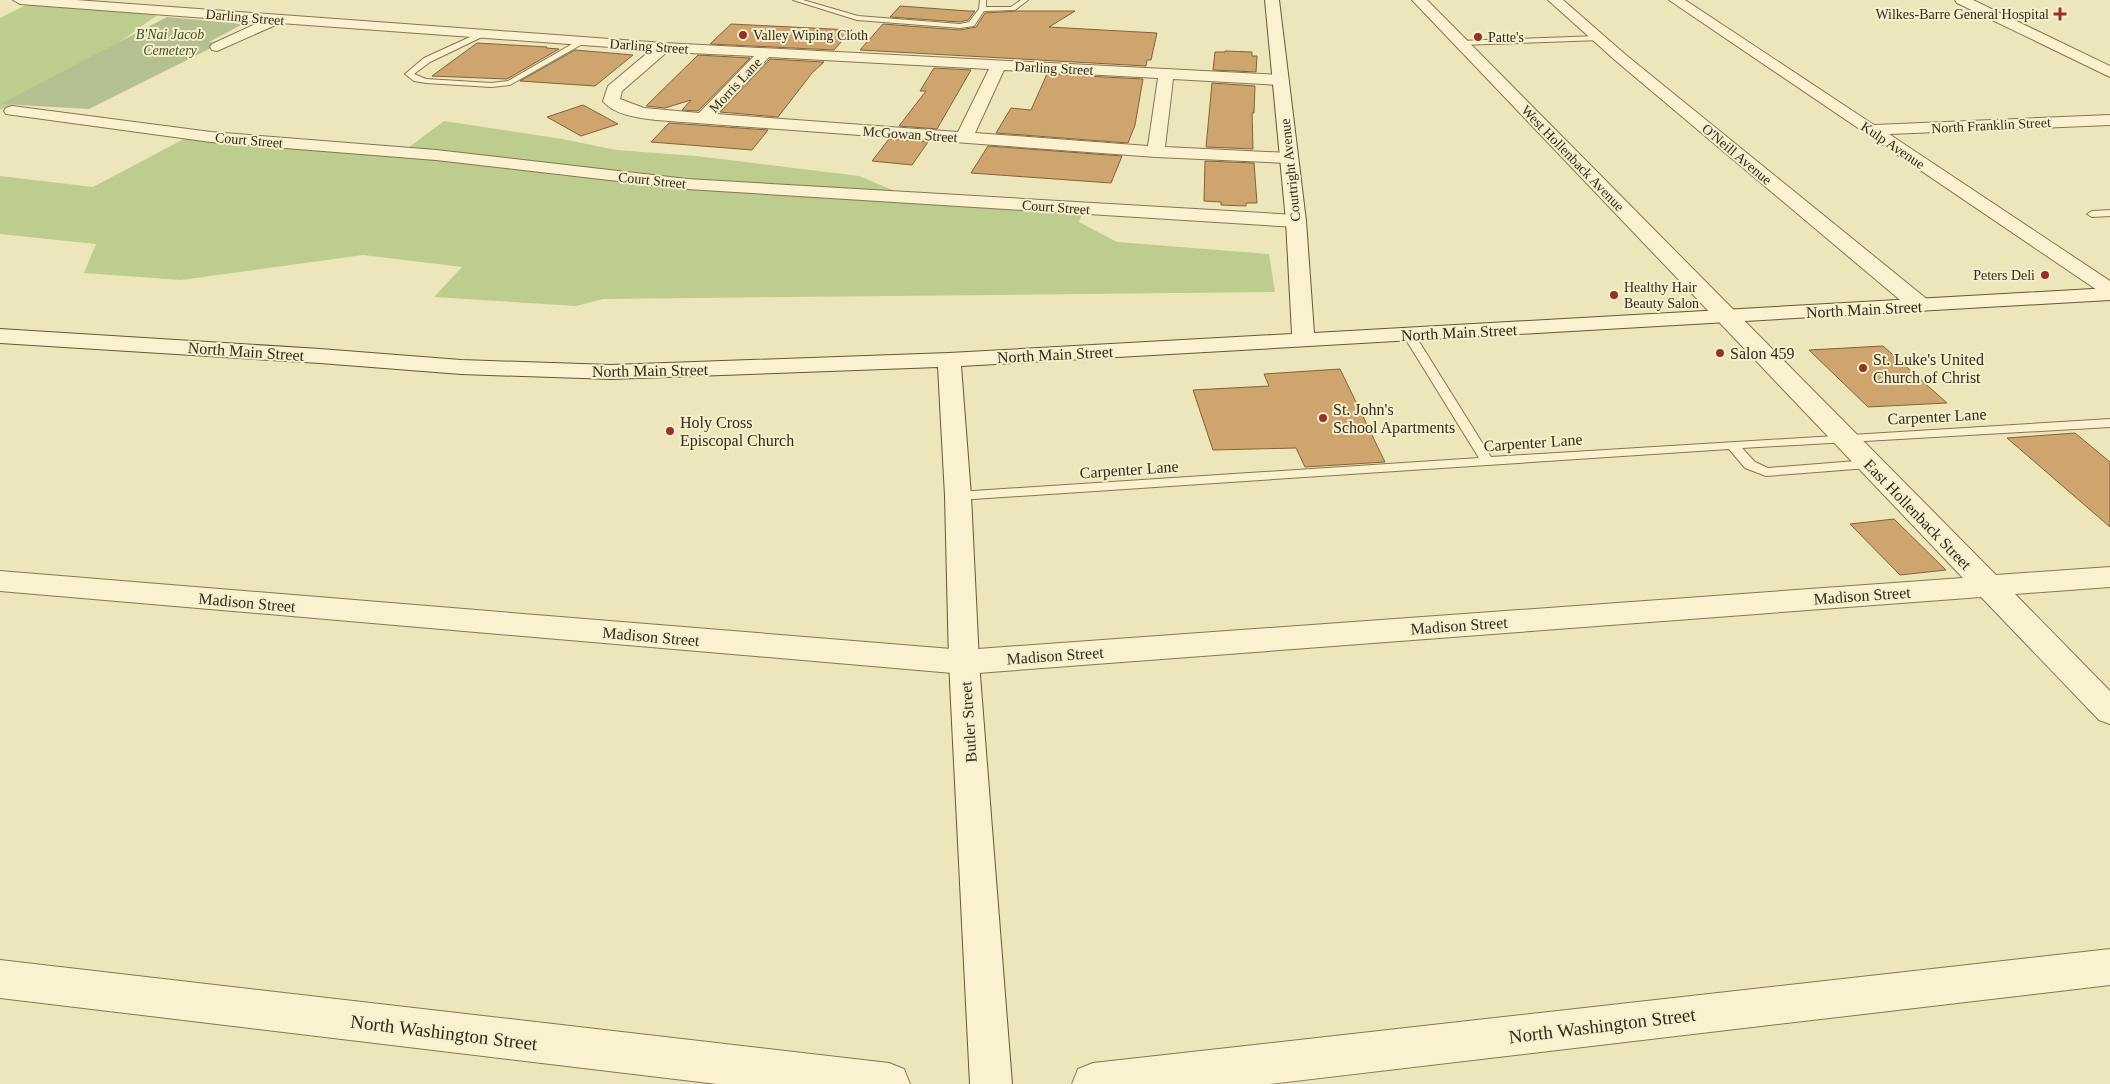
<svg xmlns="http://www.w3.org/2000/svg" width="2110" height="1084" viewBox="0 0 2110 1084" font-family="'Times New Roman',serif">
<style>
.green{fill:#bdcc8f}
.cemetery{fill:#b4c08f}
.building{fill:#cea46f;stroke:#85623a}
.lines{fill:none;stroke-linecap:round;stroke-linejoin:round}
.service-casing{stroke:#867555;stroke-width:2}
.minor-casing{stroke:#867555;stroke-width:2}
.secondary-casing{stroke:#675638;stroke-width:2}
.service{fill:#faf2ce;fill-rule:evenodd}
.minor{fill:#faf2ce;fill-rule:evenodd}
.secondary{fill:#faf2ce;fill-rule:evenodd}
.poi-dot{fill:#963223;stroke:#f6efcb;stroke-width:2}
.labels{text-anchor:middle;stroke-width:4;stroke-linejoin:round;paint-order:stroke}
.far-poi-label{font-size:14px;fill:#342a1a;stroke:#f6efcb;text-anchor:start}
.far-street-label{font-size:14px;fill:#342a1a;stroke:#f6efcb}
.far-park-label{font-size:14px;font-style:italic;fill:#3e5120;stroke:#f6efcb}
.street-label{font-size:16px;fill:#342a1a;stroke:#f6efcb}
.poi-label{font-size:16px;fill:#342a1a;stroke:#f6efcb;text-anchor:start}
.near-street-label{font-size:19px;fill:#342a1a;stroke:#f6efcb}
</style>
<rect width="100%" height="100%" fill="#eee6bb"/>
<g class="green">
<path d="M28 4 160 13 75 74 0 110V18Z"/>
<path d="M444 121 562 139 616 150 696 156 859 176 926 204 1082 214 1079 222 1117 242 1269 254 1275 292 603 299 576 306 434 297 462 267 363 255 181 280 84 273 96 244 0 234V176L93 187 184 139 396 157Z"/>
</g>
<path class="cemetery" d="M167 17 243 24 209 42 219 44 89 109 1 104Z"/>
<g class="building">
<path d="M900 6 968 11H975L968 20 960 22 890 17Z"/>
<path d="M1017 11H1075L1049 27 1157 33 1151 60H1147L1146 66 860 50 883 24 960 30 976 27 985 13Z"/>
<path d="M731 24 852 30 834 50 710 44Z"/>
<path d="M477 43 547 47 546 48 559 49 507 79 432 76Z"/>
<path d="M575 50 633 55 595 86 520 81Z"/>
<path d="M1225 51 1252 52V56H1257L1256 72 1213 70 1215 52H1225Z"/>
<path d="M698 55 750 58 698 111 682 110 691 100 665 108 646 106Z"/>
<path d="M770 59 824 62 812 73 778 117 720 112Z"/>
<path d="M934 68 971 70 937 129 899 126 926 91H920Z"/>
<path d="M1047 74 1143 79 1135 125 1128 143 996 133 1011 108 1031 110Z"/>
<path d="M1212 83 1255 86 1254 113H1252L1253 149 1206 147Z"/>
<path d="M583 105 618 124 581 136 547 117Z"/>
<path d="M669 123 768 130 752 150 651 142Z"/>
<path d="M889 139 928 142 912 165 872 161Z"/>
<path d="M988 146 1122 156 1111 183 971 173Z"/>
<path d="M1205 161 1254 163 1257 203H1246V206L1221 205V202L1204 201Z"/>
<path d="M1883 346 1947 403 1868 407 1809 350Z"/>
<path d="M1340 369 1385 462 1305 467 1296 448 1213 450 1193 390 1269 386 1264 374Z"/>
<path d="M2075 433 2110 462V527L2007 438Z"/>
<path d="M1894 519 1946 570 1900 575 1850 524Z"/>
</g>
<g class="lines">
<g class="service-casing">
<g id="service">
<path d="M793 0H803L858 16 960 24 969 22 979 9 980 0H986V7H1011L1021 0H1028L1015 10 984 11 974 26 960 28 857 20Z"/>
<path d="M481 32 485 34 484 36 430 62 414 74 426 79 491 83 508 81 579 40 586 42 510 85 491 87 426 83 414 81 405 74 424 58Z"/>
<path d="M1598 36H1601V40L1460 45 1456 43 1460 41Z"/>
<path d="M2110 210V216L2092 217 2087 214 2092 211Z"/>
<path d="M1409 332 1415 335 1491 457 2110 419V427L1742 448 1755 462 1768 468 1868 460 1874 464 1868 468 1766 476 1745 468 1729 449 958 500 951 496 958 492 1479 458 1403 335Z"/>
</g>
</g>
<g class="minor-casing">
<g id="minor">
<path d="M13 0H76L664 43 1280 75 1286 77 1288 80 1286 83 1280 85 1173 79 1165 147 1288 153 1294 154 1297 158 1294 162 1288 163 1156 157 656 120C640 118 613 115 603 101L608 86 651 50 280 23 217 51 212 50 210 47 212 44 260 22 20 4ZM667 52 754 56 699 113 644 108 620 99 622 91ZM769 57 989 69 958 132 716 114ZM1004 70 1158 78 1148 146 975 133Z"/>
<path d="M1412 0H1427L1996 575 2110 567V587L2015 594 2110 691V724L2099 720 1981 597 964 674 0 591V571L964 650 1963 578Z"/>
<path d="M1548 0H1563L1626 55 1928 300 1931 305 1928 310 1920 311 1912 310 1616 61Z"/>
<path d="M1669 0H1685L1874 125 2110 115V125L1889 134 2110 281V296L2103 294Z"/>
<path d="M1955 0H1973L2110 66V77L1957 3Z"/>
<path d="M12 106 211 132 436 150 687 179 1296 215 1303 217 1306 221 1303 225 1296 227 687 189 436 160 211 142 6 114 4 111 6 108Z"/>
<path d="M2110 949V985L1269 1084H1072L1078 1069 1093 1063Z"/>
<path d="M0 960 889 1063 904 1069 910 1084H717L0 998Z"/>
</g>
</g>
<g class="secondary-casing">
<path id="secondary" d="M1265 0H1279L1306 221 1314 333 2110 288V300L961 366 971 496 979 662 1012 1084H970L949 662 945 496 938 367 611 379 461 374 320 363 0 343V329L320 349 461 360 611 365 949 353 1292 334 1286 221Z"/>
</g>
<use href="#service" class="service"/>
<use href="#minor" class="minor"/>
<use href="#secondary" class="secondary"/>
</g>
<g class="poi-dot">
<path d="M2057.5 6.5h5v5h5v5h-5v5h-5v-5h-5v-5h5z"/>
<circle cx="743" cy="35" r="5"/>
<circle cx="1478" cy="37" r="5"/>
<circle cx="2045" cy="275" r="5"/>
<circle cx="1614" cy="295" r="5"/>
<circle cx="1720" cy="353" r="5"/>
<circle cx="1863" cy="368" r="5"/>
<circle cx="1323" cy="418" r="5"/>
<circle cx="670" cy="431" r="5"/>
</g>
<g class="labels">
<g class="far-poi-label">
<text x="2049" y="19" text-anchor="end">Wilkes-Barre General Hospital</text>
<text x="753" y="40">Valley Wiping Cloth</text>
<text x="1488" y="42">Patte's</text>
<text x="2035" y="280" text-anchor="end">Peters Deli</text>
<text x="1624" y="292">Healthy Hair<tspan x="1624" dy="16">Beauty Salon</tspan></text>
</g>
<g class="far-street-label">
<text transform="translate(245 17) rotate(5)" y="5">Darling Street</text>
<text transform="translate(649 46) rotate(4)" y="5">Darling Street</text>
<text transform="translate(1054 68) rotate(3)" y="5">Darling Street</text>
<text transform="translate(735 85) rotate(-47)" y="5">Morris Lane</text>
<text transform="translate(1991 125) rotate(-3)" y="5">North Franklin Street</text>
<text transform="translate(910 134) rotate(4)" y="5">McGowan Street</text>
<text transform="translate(249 140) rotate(5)" y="5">Court Street</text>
<text transform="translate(1893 145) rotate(34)" y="5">Kulp Avenue</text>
<text transform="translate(1737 154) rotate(40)" y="5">O'Neill Avenue</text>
<text transform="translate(1573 158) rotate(46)" y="5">West Hollenback Avenue</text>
<text transform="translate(1290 170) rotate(-96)" y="5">Courtright Avenue</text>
<text transform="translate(652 180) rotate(6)" y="5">Court Street</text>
<text transform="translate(1056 207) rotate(4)" y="5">Court Street</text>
</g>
<g class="far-park-label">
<text x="170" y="39">B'Nai Jacob<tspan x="170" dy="16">Cemetery</tspan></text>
</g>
<g class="street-label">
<text transform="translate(1864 309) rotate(-3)" y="6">North Main Street</text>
<text transform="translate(1459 332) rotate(-3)" y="6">North Main Street</text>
<text transform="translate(246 351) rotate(4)" y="6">North Main Street</text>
<text transform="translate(1055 354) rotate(-3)" y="6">North Main Street</text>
<text transform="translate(650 370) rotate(-1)" y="6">North Main Street</text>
<text transform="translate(1937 416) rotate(-3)" y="6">Carpenter Lane</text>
<text transform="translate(1533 442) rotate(-4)" y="6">Carpenter Lane</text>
<text transform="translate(1129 469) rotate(-4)" y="6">Carpenter Lane</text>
<text transform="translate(1918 514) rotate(46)" y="6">East Hollenback Street</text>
<text transform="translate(1862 595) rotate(-4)" y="6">Madison Street</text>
<text transform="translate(247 602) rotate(5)" y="6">Madison Street</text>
<text transform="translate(1459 625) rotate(-4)" y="6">Madison Street</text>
<text transform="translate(651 636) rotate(5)" y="6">Madison Street</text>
<text transform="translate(1055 655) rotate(-4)" y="6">Madison Street</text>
<text transform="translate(968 722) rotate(-94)" y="6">Butler Street</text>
</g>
<g class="poi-label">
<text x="1730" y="359">Salon 459</text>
<text x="1873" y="365">St. Luke's United<tspan x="1873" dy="18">Church of Christ</tspan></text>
<text x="1333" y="415">St. John's<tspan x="1333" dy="18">School Apartments</tspan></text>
<text x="680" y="428">Holy Cross<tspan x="680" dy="18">Episcopal Church</tspan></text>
</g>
<g class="near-street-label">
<text transform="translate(1602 1025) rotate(-7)" y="7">North Washington Street</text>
<text transform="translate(444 1032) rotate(7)" y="7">North Washington Street</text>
</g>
</g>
</svg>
